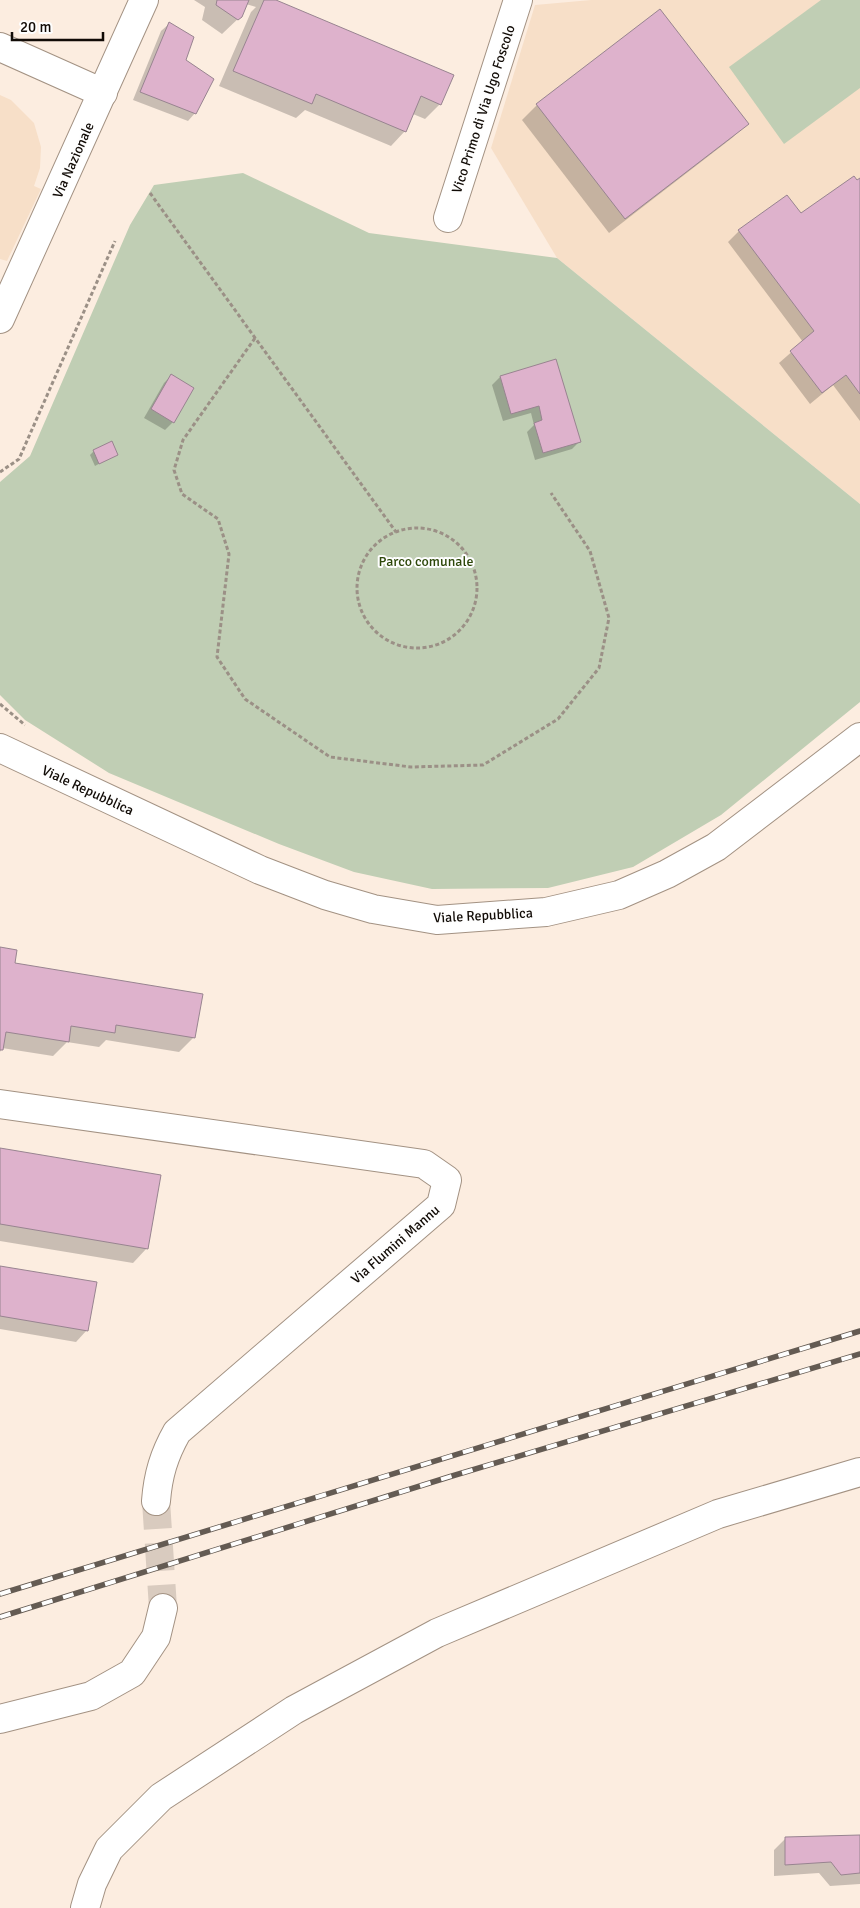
<svg xmlns="http://www.w3.org/2000/svg" width="860" height="1908" viewBox="0 0 860 1908" font-family="Signika,sans-serif">
<style>
.built{fill:#f7dfc8}
.green{fill:#c0ceb4}
.shadow{fill:#0003}
.building{fill:#deb2cc;stroke:#988490}
.lines{fill:none;stroke-linecap:round;stroke-linejoin:round}
.street-tunnel{stroke:#d9cbbf;stroke-width:28;stroke-dasharray:28 14;stroke-linecap:butt}
.street-casing{stroke:#a39283;stroke-width:30}
.secondary-casing{stroke:#a39283;stroke-width:30}
.path{stroke:#9b9086;stroke-width:3;stroke-dasharray:4 2.5;stroke-linecap:butt}
.street{stroke:#fff;stroke-width:28}
.secondary{stroke:#fff;stroke-width:28}
.rail-casing{stroke:#645b53;stroke-width:5.5}
.rail{stroke:#fefefe;stroke-width:4;stroke-dasharray:11;stroke-linecap:butt}
.labels{text-anchor:middle;stroke-width:4;stroke-linejoin:round;paint-order:stroke}
.street-label{font-size:14px;fill:#110b06;stroke:#fefefe}
.park-label{font-size:14px;fill:#2d4709;stroke:#fefefe}
</style>
<rect width="100%" height="100%" fill="#fcede0"/>
<g class="built">
<path d="M591 0H860V504L557 258 491 148 535 5Z"/>
<path d="M0 95 11 100 34 123 41 147 40 168 34 186 41 189 7 261 0 259Z"/>
</g>
<g class="green">
<path d="M821 0H860V88L784 144 729 67Z"/>
<path d="M243 173 369 233 557 258 860 504V702L721 815 633 867 548 888 432 889 354 872 279 844 109 773 25 720 0 695V482L30 456 130 225 154 185Z"/>
</g>
<g class="shadow">
<path d="M194 0H276L440 104 425 119 413 114 405 131 391 146 305 110 296 118 219 86 251 12 256 7 246 4 241 16 222 34 202 20 205 7Z"/>
<path d="M169 24 185 60 195 113 188 121 133 100 161 31Z"/>
<path d="M537 105 747 123 732 138 609 233 522 120Z"/>
<path d="M860 179V421L833 385 810 404 779 363 803 342 728 242 739 231 801 215Z"/>
<path d="M555 360 580 441 572 449 535 460 527 432 534 425 531 413 503 421 492 385 500 377Z"/>
<path d="M171 376 192 388 173 422 165 430 144 418 164 383Z"/>
<path d="M94 451 117 454 95 466 90 455Z"/>
<path d="M0 949 13 964 194 1037 179 1052 106 1040 99 1047 67 1042 53 1056 2 1048 0 1052Z"/>
<path d="M0 1150 147 1248 133 1263 0 1241Z"/>
<path d="M0 1267 87 1330 76 1342 0 1329Z"/>
<path d="M860 1836V1884L830 1886 819 1873 774 1876V1850L786 1838Z"/>
</g>
<g class="building">
<path d="M217 0H249L242 17 238 20 216 5Z"/>
<path d="M264 0H276L454 75 441 105 421 96 406 132 316 94 312 104 233 71Z"/>
<path d="M660 9 749 124 625 219 536 104Z"/>
<path d="M169 22 194 37 186 60 214 79 196 114 140 92Z"/>
<path d="M854 176 857 180 860 178V394L846 375 822 393 790 351 814 331 738 230 787 195 801 213Z"/>
<path d="M556 359 581 442 543 453 534 423 542 420 539 406 511 414 500 376Z"/>
<path d="M171 374 194 388 174 423 151 409Z"/>
<path d="M112 441 118 455 99 464 93 450Z"/>
<path d="M0 947 17 950 15 963 203 994 195 1038 116 1025 115 1033 71 1026 69 1042 6 1032 3 1050H0Z"/>
<path d="M0 1148 161 1175 148 1249 0 1224Z"/>
<path d="M0 1266 97 1282 88 1331 0 1316Z"/>
<path d="M860 1835V1873L841 1875 831 1862 785 1865V1837Z"/>
</g>
<g class="lines">
<path class="street-tunnel" d="M156 1501 163 1608"/>
<g class="street-casing">
<g id="street">
<path d="M0 47 103 93"/>
<path d="M448 218 518 0"/>
<path d="M0 1104 424 1164 447 1180 441 1205 177 1432C164 1455 158 1475 156 1501"/>
<path d="M0 1719 91 1696 132 1673 156 1637 163 1608"/>
<path d="M85 1908 92 1884 109 1849 161 1797 294 1710 437 1633 718 1514 860 1472"/>
</g>
</g>
<g class="secondary-casing">
<g id="secondary">
<path d="M0 319 144 0"/>
<path d="M0 748 260 870 325 895 373 909 437 920 546 912 619 895 667 874 716 847 860 737"/>
</g>
</g>
<g class="path">
<path d="M150 193 396 532"/>
<path d="M255 338 183 440 174 470 182 494 218 519 229 554 217 657 245 699 330 757 411 767 483 765 558 719 599 668 609 618 590 551 551 493"/>
<path d="M0 472 19 459 115 241"/>
<circle cx="417" cy="588" r="60"/>
<path d="M0 704 25 725"/>
</g>
<use href="#street" class="street"/>
<use href="#secondary" class="secondary"/>
<g class="rail-casing">
<g id="rail">
<path d="M0 1594 860 1331"/>
<path d="M0 1617 452 1476 860 1354"/>
</g>
</g>
<use href="#rail" class="rail"/>
</g>
<g class="labels">
<g class="street-label">
<text transform="translate(483 109) rotate(-72)" y="5">Vico Primo di Via Ugo Foscolo</text>
<text transform="translate(73 160) rotate(-66)" y="5">Via Nazionale</text>
<text transform="translate(88 790) rotate(25)" y="5">Viale Repubblica</text>
<text transform="translate(483 915) rotate(-3)" y="5">Viale Repubblica</text>
<text transform="translate(395 1244) rotate(-41)" y="5">Via Flumini Mannu</text>
</g>
<g class="park-label">
<text x="426" y="566">Parco comunale</text>
</g>
</g>
<path d="M12 32v8h91v-8" fill="none" stroke="#110b06" stroke-width="2.5"/>
<text x="20" y="32" font-size="15" fill="#110b06" stroke="#fefefe" stroke-width="4" paint-order="stroke">20 m</text>
</svg>
